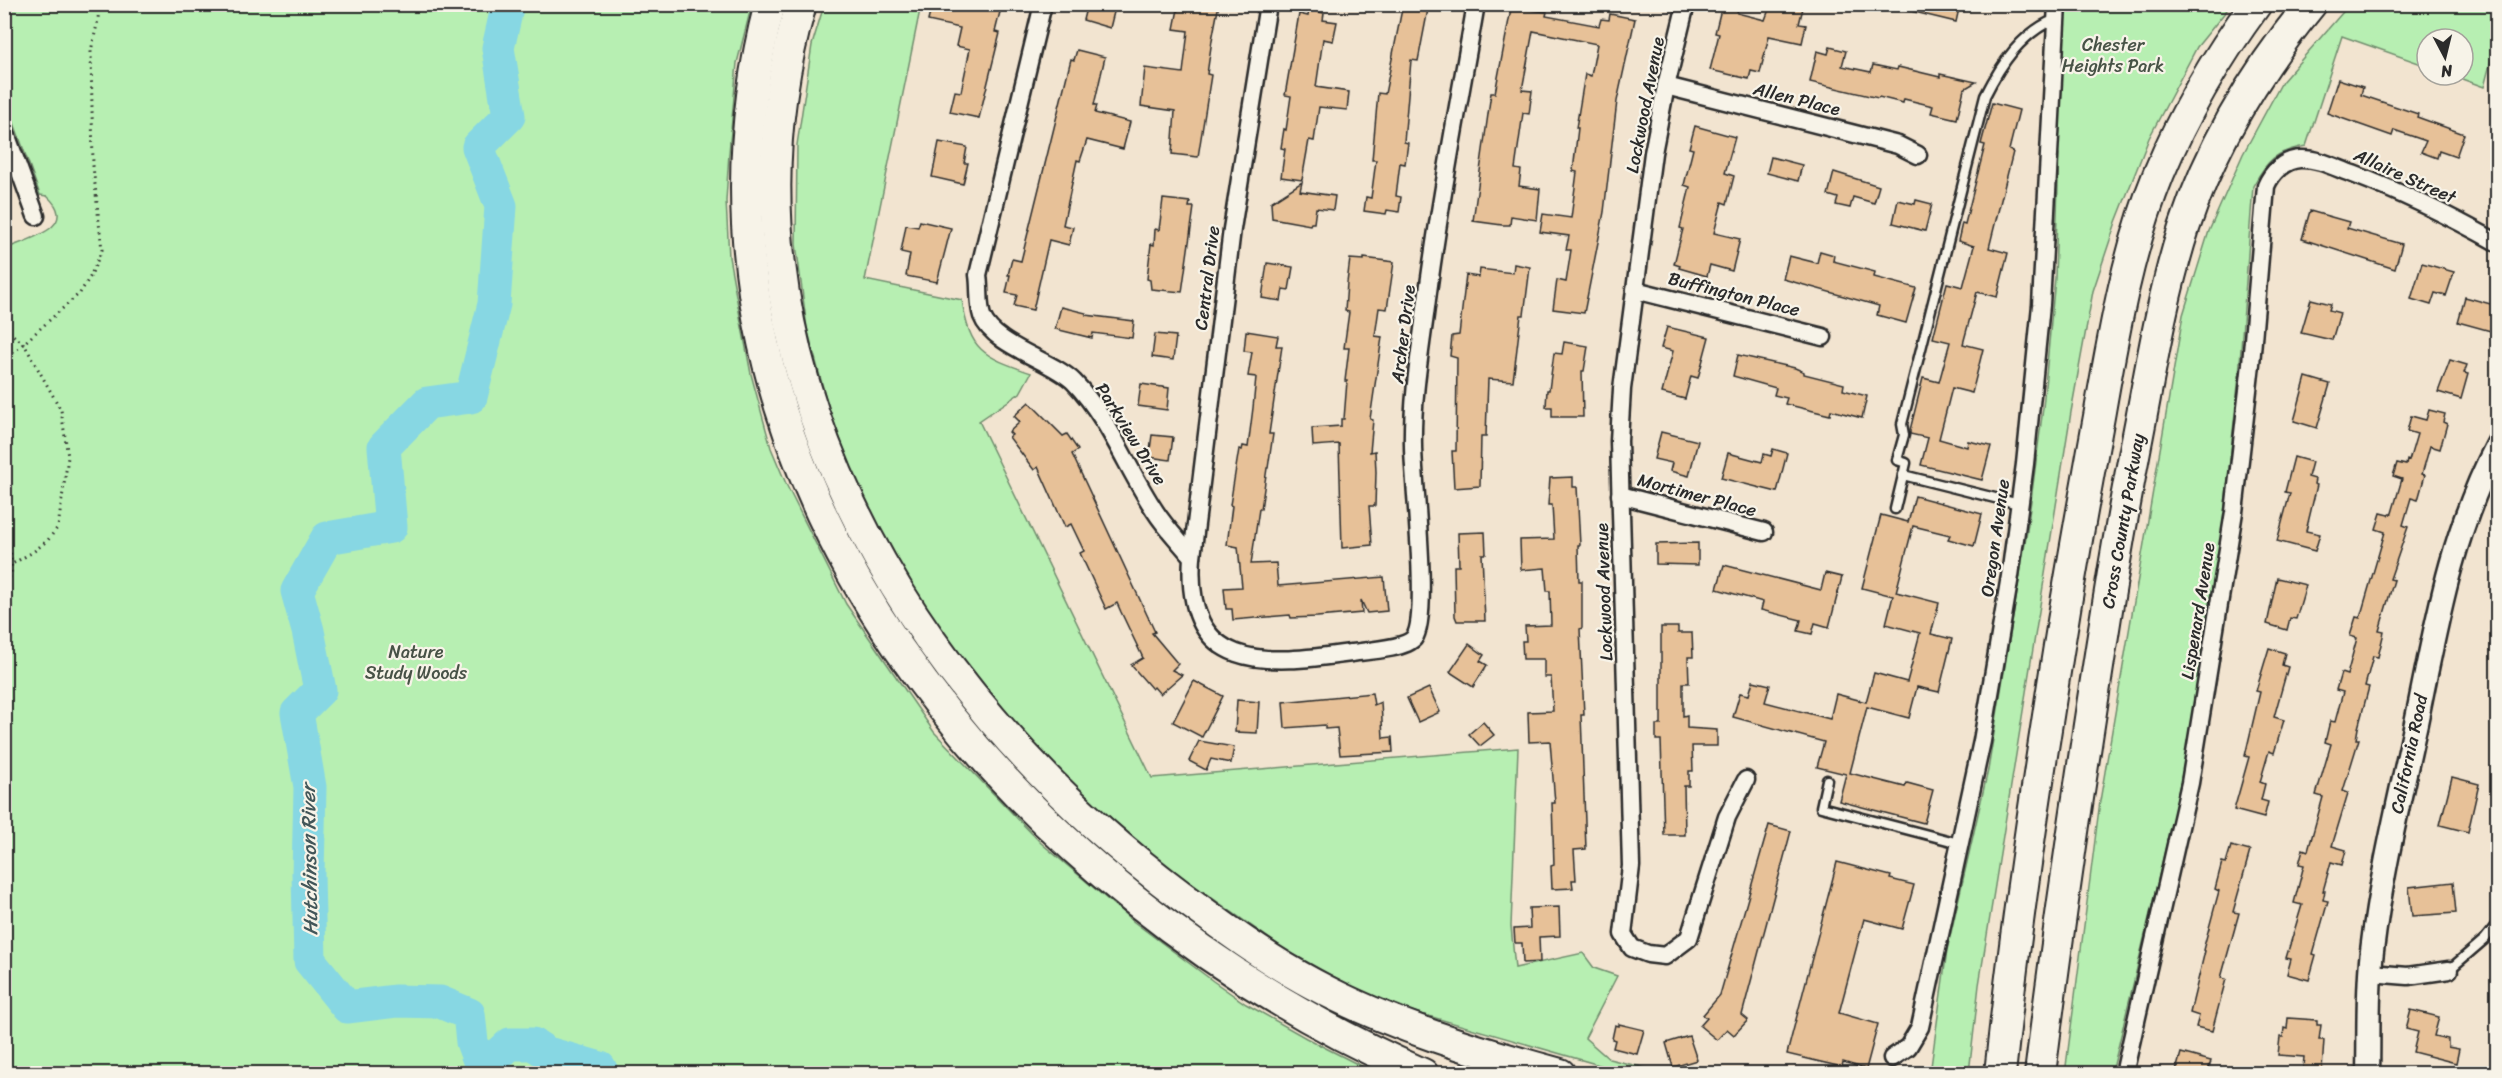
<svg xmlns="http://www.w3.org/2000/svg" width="2502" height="1078" viewBox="0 0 2502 1078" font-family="Sriracha,sans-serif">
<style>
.green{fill:#b7efb2;stroke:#718d6e;stroke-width:1.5}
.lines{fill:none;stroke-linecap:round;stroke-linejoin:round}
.river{stroke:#87d7e3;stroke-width:33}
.building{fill:#e7c198;stroke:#2b2b2b;stroke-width:1.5}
.service-casing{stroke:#2b2b2b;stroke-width:13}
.minor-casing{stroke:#2b2b2b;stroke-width:21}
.secondary-casing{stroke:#2b2b2b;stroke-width:27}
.motorway-casing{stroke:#2b2b2b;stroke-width:34}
.path{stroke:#2b2b2b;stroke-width:3;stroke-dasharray:1.5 4.5;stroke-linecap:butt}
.service{stroke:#f7f3e8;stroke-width:8}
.minor{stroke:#f7f3e8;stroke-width:16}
.secondary{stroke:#f7f3e8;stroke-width:22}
.motorway{stroke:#f7f3e8;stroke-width:30}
.labels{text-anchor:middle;stroke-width:4.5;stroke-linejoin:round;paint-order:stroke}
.park-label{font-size:18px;fill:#475246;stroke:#f7f3e8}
.street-label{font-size:18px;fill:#2b2b2b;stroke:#f7f3e8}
.water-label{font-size:20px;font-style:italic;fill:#425659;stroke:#f7f3e8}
</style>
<rect width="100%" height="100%" fill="#f2e4d0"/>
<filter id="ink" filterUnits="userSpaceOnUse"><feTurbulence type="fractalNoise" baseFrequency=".0167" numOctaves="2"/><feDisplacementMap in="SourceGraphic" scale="12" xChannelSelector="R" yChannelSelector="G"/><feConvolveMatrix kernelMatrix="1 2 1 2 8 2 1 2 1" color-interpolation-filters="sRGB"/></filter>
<g filter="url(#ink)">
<g class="green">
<path d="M752 4 737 63 729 153 726 201 729 257 735 290 751 374 771 448 787 486 846 604 934 732 1041 843 1134 922 1213 981 1246 1004 1306 1038 1375 1073H5V249C28 239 81 227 47 196L40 195 5 98V5Z"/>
<path d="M824 5H921L865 280 962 300C970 352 983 356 1031 373L1020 393 979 421 1152 778 1518 748 1511 926 1515 968 1583 953 1594 968 1617 976 1585 1038 1609 1059 1666 1073H1627L1380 1002 1287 951 1164 864 1086 796 1024 734 933 621 868 510 829 410 807 328 796 244 797 145 812 45Z"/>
<path d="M2064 5H2231L2197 47 2149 138 2116 222 2093 291 2071 412 1979 985 1969 1073 1930 1074 1947 950 1988 770 2027 531 2043 408 2055 278 2059 154 2055 153Z"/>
<path d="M2349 5H2497V38L2484 87 2451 75H2463V39H2427V66L2342 36 2306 146C2276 151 2267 160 2253 186L2239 376 2221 542 2197 700 2174 813 2112 1073 2065 1074 2100 801 2183 315 2209 231 2243 154 2282 82Z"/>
</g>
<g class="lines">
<path class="river" d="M508 4 498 48 509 116 478 147 501 206 494 304 471 397 427 403 384 447 391 527 327 538 297 591 308 631 320 690 297 713 310 787 308 874 310 961 347 1007 396 1001 440 1002 469 1014 472 1042 478 1058 497 1056 510 1044H533L547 1053 600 1068 603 1074"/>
</g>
<g class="building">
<path d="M932 4H1002L995 32 1000 33 979 118 950 112 955 91 961 92 970 49 956 46 960 28 928 21Z"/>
<path d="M1087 4H1116L1110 28 1083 20Z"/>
<path d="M1179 4 1196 7V4H1219L1212 40 1207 74 1211 75 1198 157 1172 154 1175 111 1141 106 1145 68 1183 73 1188 31 1174 29Z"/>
<path d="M1403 4H1429L1418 61 1411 60 1404 142 1408 143 1405 164 1400 163 1396 196 1401 197 1399 212 1387 210 1386 214 1364 211 1366 197 1371 198 1376 160H1372L1378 93 1385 94Z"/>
<path d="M1512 4H1533L1532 10 1547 12 1546 16 1599 26 1601 19 1609 20 1610 14 1635 19 1617 101 1604 212 1584 313 1553 309 1557 280 1566 282 1571 250H1566L1569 236 1540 232 1543 214 1571 218 1577 172 1573 171 1578 128H1576L1585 74 1591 76 1597 44 1533 31 1522 90 1532 91 1529 114 1523 113 1515 169 1521 170 1519 186 1540 189 1537 220 1511 216 1510 225H1502L1473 221 1491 93H1495Z"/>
<path d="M1724 4 1738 7 1737 13 1765 20 1771 4H1804L1799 24 1806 25 1802 43 1769 36 1760 73 1751 71 1749 79 1710 70 1719 34 1715 33 1721 9 1723 10Z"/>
<path d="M1907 4H1960L1956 22 1906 10Z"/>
<path d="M1309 10 1324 13 1323 20 1337 22 1333 41 1323 39 1316 87 1349 92 1347 110 1319 107 1314 141 1309 140 1302 180 1281 177 1285 149 1281 148 1284 129 1286 130 1291 96 1285 95 1299 14 1308 16Z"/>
<path d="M1830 47 1846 51 1842 66 1871 72 1873 65 1897 70 1898 67 1940 77V74L1976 82 1964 89 1957 119 1931 113 1933 106 1904 99 1903 103 1879 97 1878 98 1810 82 1817 51 1828 54Z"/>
<path d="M1077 50 1105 57 1094 105H1097L1095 113 1130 122 1123 149 1087 140 1080 161 1077 160 1063 225 1073 227 1069 245 1049 240 1033 310 1014 306 1017 295 1006 293 1010 275H1008L1012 259 1021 261 1071 59 1074 60Z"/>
<path d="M2338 79 2363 87 2361 95 2418 114 2417 117 2464 134 2456 157 2439 151 2437 158 2421 152 2426 141 2394 130 2392 136 2327 113Z"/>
<path d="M1992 103 2019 110 2009 150 2013 152 1989 248 2008 253 1997 297 1977 292 1963 344 1983 349 1972 393 1952 388 1939 439 1967 447 1968 441 1991 446 1982 480 1921 465 1928 438 1910 434V430L1923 378 1939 382 1950 342 1933 338 1947 283 1963 287 1974 246 1958 241 1962 223 1965 224 1985 145 1981 144Z"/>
<path d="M1695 126 1735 137 1725 173 1734 176 1727 204 1722 202 1714 233 1740 239 1732 271 1710 265 1707 276 1679 268 1680 266 1674 264 1683 229 1680 228 1690 187 1684 185 1693 149 1689 148Z"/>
<path d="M939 142 967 147 964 163H968L963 184 932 177Z"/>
<path d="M1771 157 1802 165 1798 181 1767 173Z"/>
<path d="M1834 172 1879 186 1874 203 1853 197 1850 208 1836 205 1838 198 1828 195Z"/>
<path d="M1302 182 1300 191 1335 196 1333 210 1316 208 1314 223H1311L1310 225 1272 218 1271 202Z"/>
<path d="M1163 199 1190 202 1189 207H1194L1182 292 1151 289 1150 280 1147 279 1151 244 1154 245 1155 229 1159 230Z"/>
<path d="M1898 200 1915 204 1916 200 1932 204 1925 231 1893 223Z"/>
<path d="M2310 211 2349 222 2347 228 2402 244 2395 269 2302 239Z"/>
<path d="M920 221 951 228 937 282 906 276 910 254 901 252 906 225 918 227Z"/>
<path d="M1820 251 1834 255 1833 261 1875 272 1874 277 1916 288 1906 323 1877 315 1879 306 1783 279 1789 256 1817 263Z"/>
<path d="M1364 258 1394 262 1387 309 1379 308 1375 336 1382 337 1370 419 1373 420 1370 452 1375 451 1376 472 1375 506H1369L1372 545 1342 548 1339 444 1313 446 1312 428 1341 426V419H1344L1347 381H1345L1349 348H1344L1349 312 1345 311 1347 283 1350 259 1364 260Z"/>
<path d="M1267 263 1293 267 1289 290 1283 289 1281 301 1262 298Z"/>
<path d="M2422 263 2454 272 2446 296 2435 293 2431 305 2411 299Z"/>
<path d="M1514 264 1530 267 1524 315H1521L1513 381 1488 379 1486 436H1481L1480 486 1454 488 1452 451H1456L1457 358 1450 356 1452 336 1459 335 1466 275 1479 277 1480 269 1513 273Z"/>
<path d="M2465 297 2498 306V333L2458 322Z"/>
<path d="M2311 299 2331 304 2329 310 2340 313 2332 340 2301 333Z"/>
<path d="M1061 307 1086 313V315L1134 321 1132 338 1093 333 1092 338 1055 329Z"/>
<path d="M1667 327 1709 337 1698 378 1691 376 1685 399 1662 393 1673 351 1661 348Z"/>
<path d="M1246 331 1278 336 1276 346H1282L1269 434H1273L1268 468H1267L1261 509H1259L1251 564 1276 563 1278 586 1384 577 1387 611 1367 613 1361 600 1362 613 1317 617 1291 618 1290 615 1233 620 1232 609H1226L1224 588 1242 587 1238 547 1227 545 1232 506 1230 505 1239 449 1242 450 1243 446 1248 447 1253 408 1256 377 1248 376 1252 352 1244 351Z"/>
<path d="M1155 334 1176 336 1173 360 1152 357Z"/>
<path d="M1564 342 1588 346 1584 371H1582L1583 417H1552V407H1546L1547 390H1549L1554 353 1562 354Z"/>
<path d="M1738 355 1795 368 1804 372V374L1844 384 1843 390 1867 396 1862 418 1831 410 1830 415 1785 404 1787 398 1774 395 1776 388 1733 376Z"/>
<path d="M2450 360 2467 365 2464 373 2468 374 2461 399 2438 392Z"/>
<path d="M2306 377 2330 384 2317 428 2294 421Z"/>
<path d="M1141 384 1169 388 1167 410 1138 406Z"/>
<path d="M1029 402 1063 436 1067 434 1078 450 1072 454 1155 632 1152 633 1178 664 1172 670 1182 675 1160 694 1154 687 1152 689 1131 665 1143 658 1121 612 1117 603 1106 609 1080 553 1084 551 1071 524 1065 527 1038 467 1034 470 1009 437 1012 435 1009 432 1020 422 1014 416Z"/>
<path d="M2429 410 2445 414 2443 422 2447 424 2440 449 2430 446 2422 474 2425 475 2418 500 2411 498 2403 525 2408 527 2390 579 2394 580 2379 631 2384 632 2378 657 2373 656 2365 686 2369 687 2358 728 2356 739H2359L2343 791 2348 793 2332 846 2346 850 2342 865 2331 862 2323 891H2325L2323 900 2328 901 2313 954 2316 955 2309 980 2287 974 2291 959 2286 958 2302 905 2294 903 2304 865 2299 864 2303 849 2308 851 2323 797 2316 795 2331 744 2325 742 2330 721 2335 722 2343 692 2336 690 2341 673 2347 675 2357 638 2350 636 2356 617 2360 618 2385 532 2376 529 2381 513 2389 515 2392 513 2402 479 2393 476 2397 463 2406 465 2407 460 2409 461 2417 434 2407 431 2411 416 2426 420Z"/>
<path d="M1661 432 1698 441 1689 476 1670 471 1672 463 1654 459Z"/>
<path d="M1152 435 1173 437 1170 460 1149 457Z"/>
<path d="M1773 449 1787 453 1777 492 1721 478 1728 453 1762 462 1764 454 1771 456Z"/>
<path d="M2294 457 2312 462 2308 477 2315 479 2314 484 2317 485 2306 531 2320 534 2315 551 2277 541 2290 493 2285 492Z"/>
<path d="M1573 477V487H1577L1580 545H1578L1579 581H1582V628L1580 629 1584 715H1581L1586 849 1574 850 1576 880H1572L1573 888 1552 889 1551 866 1554 865 1552 803H1555L1550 741 1529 742 1528 712 1553 711 1551 677H1544V659H1523L1522 641H1526L1525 626 1551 625 1550 591H1547L1545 568 1521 570 1520 540 1554 539 1552 505H1548L1550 478Z"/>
<path d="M1915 496 1982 514 1974 546 1948 539 1950 535 1913 526 1896 592 1939 603 1931 634 1952 639 1939 692 1917 687 1909 718 1867 707 1850 773 1905 787 1907 783 1933 790 1924 823 1839 801 1846 774 1817 767 1824 742 1733 717 1740 693 1749 695 1753 681 1770 685 1765 702 1830 719 1836 694 1866 702 1874 673 1907 682 1920 633 1886 624 1893 596 1862 588 1881 515 1908 522Z"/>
<path d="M1485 532 1486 554H1482L1485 621H1457L1455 616 1454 566H1459L1458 533Z"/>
<path d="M1698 543V565L1656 564V544Z"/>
<path d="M1724 565 1821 590 1825 573 1842 577 1829 627 1815 623 1812 634 1798 631 1801 620 1761 610 1763 602 1717 589Z"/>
<path d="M2277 578 2306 585 2296 619 2290 618 2287 630 2267 624Z"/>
<path d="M1661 627H1678V633H1692L1693 657H1688L1689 683H1683V716L1687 715V728L1717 730V746H1692L1693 771H1689V786H1684L1685 835H1664L1661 740H1656V725H1661Z"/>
<path d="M1469 644 1484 655 1480 661 1487 665 1473 687 1450 672Z"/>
<path d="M2269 648 2285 653 2282 665 2288 667 2274 717 2284 720 2274 753 2269 751 2260 782 2265 784 2261 800 2268 802 2264 818 2234 810 2249 757 2245 756 2260 692 2256 691Z"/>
<path d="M1194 681 1223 696 1202 737 1173 722Z"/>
<path d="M1429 688 1440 712 1418 722 1407 698Z"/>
<path d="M1372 693 1374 705 1381 702 1383 738 1392 737 1393 752 1340 755 1337 728 1325 729V725L1285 728 1283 702Z"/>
<path d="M1237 700 1259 702 1257 733 1235 732Z"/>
<path d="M1483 722 1494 735 1480 746 1469 734Z"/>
<path d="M1199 741 1234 747 1231 763 1211 759 1206 770 1189 761Z"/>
<path d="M2452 777 2479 784 2468 832 2440 825Z"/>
<path d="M1769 825 1791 831 1742 1015 1748 1020 1734 1035 1727 1029 1717 1040 1700 1026 1707 1018 1703 1015 1720 995Z"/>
<path d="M2231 846 2250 851 2233 912 2239 913 2221 978 2226 979 2212 1031 2196 1027 2199 1016 2190 1013 2205 951 2203 950 2219 891 2215 889 2222 862 2226 863Z"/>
<path d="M1837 862 1891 876 1890 879 1914 885 1902 929 1864 919 1839 1013 1878 1024 1866 1069 1843 1062 1842 1067 1787 1054Z"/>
<path d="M2453 882 2456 913 2412 916 2409 887Z"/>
<path d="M1559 907 1560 936 1539 937 1540 962 1523 963 1522 943H1515L1514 929 1530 928 1529 908Z"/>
<path d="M2411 1010 2439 1017 2434 1036 2448 1039V1047L2459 1049 2456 1063 2413 1052 2418 1032 2406 1029Z"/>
<path d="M2288 1018 2317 1020V1025H2321L2319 1040H2324L2322 1070 2303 1068 2304 1057 2278 1055 2280 1037H2283L2284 1028 2287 1029Z"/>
<path d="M1619 1024 1644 1030 1637 1054 1613 1048 1615 1040 1612 1039 1615 1025 1619 1026Z"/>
<path d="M1689 1036 1697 1060 1673 1067 1666 1043Z"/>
<path d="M2181 1053 2211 1061 2207 1074H2175Z"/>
</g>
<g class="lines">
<g class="service-casing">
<g id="service">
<path d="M1903 475 2019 504"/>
<path d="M1895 509 1906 463 1897 460 1904 435 1902 424 1985 96C2001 64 2022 32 2056 19"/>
<path d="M1827 780 1821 807 1959 843"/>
<path d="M2449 970 2485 939 2497 924"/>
</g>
</g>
<g class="minor-casing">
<g id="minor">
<path d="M1043 4 978 275C980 287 978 304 982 316 993 346 1054 361 1074 382 1109 418 1127 469 1155 511 1165 527 1180 542 1192 557 1184 673 1265 665 1351 653 1365 651 1405 649 1414 638 1430 617 1413 480 1413 446 1412 402 1419 359 1425 315 1438 211 1458 108 1476 4"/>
<path d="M1686 4 1666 86 1653 153 1622 389 1619 441 1631 866 1623 934 1632 948 1648 954 1665 956 1689 938 1727 817 1746 780"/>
<path d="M1666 86 1898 145 1918 155"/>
<path d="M4 128 36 216"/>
<path d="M1635 290 1823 337"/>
<path d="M1620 495 1764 532"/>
<path d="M1192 557 1232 229 1268 4"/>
<path d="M2370 973 2408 976 2449 970"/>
<path d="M1892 1058 1908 1047 1920 1027 1982 741 2010 576 2025 464 2041 305 2057 4"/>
<path d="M2124 1074 2190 783 2234 512 2251 364 2266 186C2272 172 2284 160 2300 159 2318 158 2336 168 2353 174 2403 193 2450 216 2498 243"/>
</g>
</g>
<g class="secondary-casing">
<path id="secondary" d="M2368 1074C2369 1033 2367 991 2372 951 2381 874 2400 798 2416 723 2436 626 2451 533 2498 444"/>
</g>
<g class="motorway-casing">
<g id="motorway">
<path d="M770 4C647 471 1019 899 1423 1074"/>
<path d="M801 4C701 353 907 691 1180 895 1223 927 1266 959 1313 984 1391 1026 1476 1051 1560 1074"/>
<path d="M2000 1074C2016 918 2040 764 2065 609 2076 543 2088 477 2100 411 2114 331 2128 249 2159 173 2184 113 2217 57 2256 4"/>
<path d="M2040 1074C2058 927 2080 781 2103 635 2114 563 2127 491 2141 419 2153 355 2164 290 2184 228 2211 146 2256 71 2311 4"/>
</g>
</g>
<g class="path">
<path d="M4 328 24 344 61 410 68 457 58 527 48 540 33 552 12 564"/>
<path d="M4 361 80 293 90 277 102 250 93 166 92 108 91 51 98 20 99 4"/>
<path d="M4 530C11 544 12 560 11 576L4 582"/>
<path d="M4 899 6 906 4 944"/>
<path d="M4 1050 12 1074"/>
</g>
<use href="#service" class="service"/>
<use href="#minor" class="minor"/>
<use href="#secondary" class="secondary"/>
<use href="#motorway" class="motorway"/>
</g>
</g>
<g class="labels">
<g class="park-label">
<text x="2113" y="51">Chester<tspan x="2113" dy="21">Heights Park</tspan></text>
<text x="416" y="658">Nature<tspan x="416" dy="21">Study Woods</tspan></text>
</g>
<g class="street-label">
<text transform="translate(1797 99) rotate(14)" y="6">Allen Place</text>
<text transform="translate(1645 105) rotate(-79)" y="6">Lockwood Avenue</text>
<text transform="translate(2405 176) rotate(24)" y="6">Allaire Street</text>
<text transform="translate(1207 278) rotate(-83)" y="6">Central Drive</text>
<text transform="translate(1734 294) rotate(14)" y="6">Buffington Place</text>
<text transform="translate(1403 334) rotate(-83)" y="6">Archer Drive</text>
<text transform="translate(1131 434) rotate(58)" y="6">Parkview Drive</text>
<text transform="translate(1697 495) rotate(15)" y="6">Mortimer Place</text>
<text transform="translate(2123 521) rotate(-80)" y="6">Cross County Parkway</text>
<text transform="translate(1995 538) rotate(-82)" y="6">Oregon Avenue</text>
<text transform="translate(1604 592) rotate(-92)" y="6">Lockwood Avenue</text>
<text transform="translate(2198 611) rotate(-81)" y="6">Lispenard Avenue</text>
<text transform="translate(2409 754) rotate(-78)" y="6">California Road</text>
</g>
<g class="water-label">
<text transform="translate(309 860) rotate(-91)" y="7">Hutchinson River</text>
</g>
</g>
<rect width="2502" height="1078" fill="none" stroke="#f7f3e8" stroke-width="24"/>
<rect x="12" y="12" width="2478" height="1054" fill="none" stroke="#2b2b2b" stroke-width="2" filter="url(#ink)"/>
<g transform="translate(2445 57) rotate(173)"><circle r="28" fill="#f7f3e8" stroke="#a5a39c" stroke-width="1.5"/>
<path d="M0-4.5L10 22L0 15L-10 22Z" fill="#2b2b2b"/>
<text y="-9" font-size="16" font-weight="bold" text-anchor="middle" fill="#2b2b2b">N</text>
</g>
</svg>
